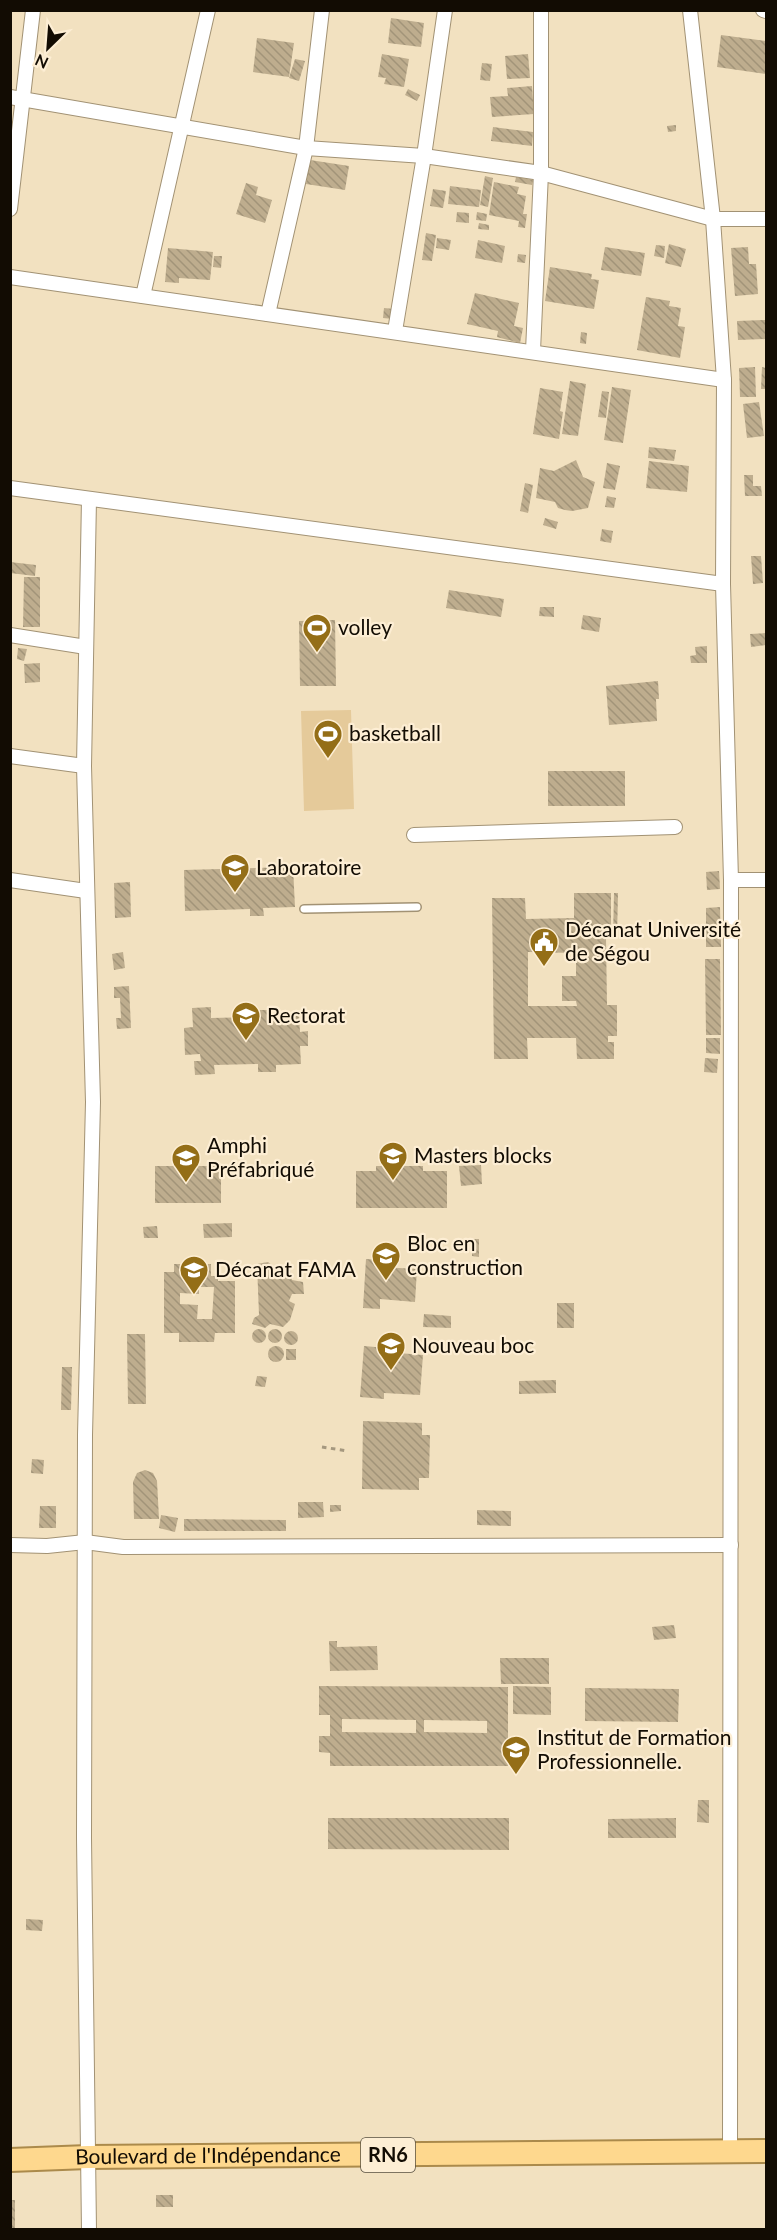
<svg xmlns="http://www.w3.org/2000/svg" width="777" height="2240" viewBox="0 0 777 2240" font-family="Lato,sans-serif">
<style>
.pitch{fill:#e5ca9a}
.building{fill:url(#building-back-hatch);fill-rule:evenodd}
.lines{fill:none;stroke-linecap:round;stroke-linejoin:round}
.service-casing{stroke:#a29274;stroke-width:10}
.minor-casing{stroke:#a29274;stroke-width:16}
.trunk-casing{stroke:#ab8a4b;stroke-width:26}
.path{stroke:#a5987f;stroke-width:3;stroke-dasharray:4.5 4.5;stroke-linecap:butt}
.service{stroke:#fff;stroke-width:7}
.minor{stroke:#fff;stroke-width:14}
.trunk{stroke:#fed88e;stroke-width:22}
.labels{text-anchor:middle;stroke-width:4.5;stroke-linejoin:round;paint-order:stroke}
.shield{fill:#fdeed4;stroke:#585042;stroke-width:1.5}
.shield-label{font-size:20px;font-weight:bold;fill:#120c03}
.poi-label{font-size:21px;fill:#120c03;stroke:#fdeed4;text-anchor:start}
.street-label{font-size:21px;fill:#120c03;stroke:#fdeed4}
</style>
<defs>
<pattern id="building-back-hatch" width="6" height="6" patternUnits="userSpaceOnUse" patternTransform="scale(1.5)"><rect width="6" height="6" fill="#bead8e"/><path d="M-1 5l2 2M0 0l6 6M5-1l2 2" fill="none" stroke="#a29479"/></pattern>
</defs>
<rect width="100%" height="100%" fill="#f2e1c0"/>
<path class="pitch" d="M351 710 354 809 304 811 301 711Z"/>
<g class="building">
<path d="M391 18 424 23 421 47 388 43Z"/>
<path d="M721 35 766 41V74L717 67Z"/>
<path d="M257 38 294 43 289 77 253 72Z"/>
<path d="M382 54 409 59 404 87 384 84 386 78 378 77Z"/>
<path d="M528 54 530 78 507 79 505 56Z"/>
<path d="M295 59 305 61 299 81 289 78Z"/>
<path d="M482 63 492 64 490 81 480 80Z"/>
<path d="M532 86 534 114 492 117 490 97 508 96 507 88Z"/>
<path d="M408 89 420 95 417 101 405 95Z"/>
<path d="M676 125V131L668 132 667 126Z"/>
<path d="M493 127 533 132 532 146 491 141Z"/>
<path d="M310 160 349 166 345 190 306 184Z"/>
<path d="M485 176 493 178 488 207 480 205Z"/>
<path d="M516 177 533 180 532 185 515 182Z"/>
<path d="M494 182 519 187 517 194 526 196 523 214H527L525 228 518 227 519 221 489 215Z"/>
<path d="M246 183 258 187 256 195 272 200 265 223 236 214Z"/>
<path d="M450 186 481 190 479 207 448 204Z"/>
<path d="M433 189 446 191 443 208 430 206Z"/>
<path d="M457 212 469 213V223L456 222Z"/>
<path d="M477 212 487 214 486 221 476 220Z"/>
<path d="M479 223 489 225V230L478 229Z"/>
<path d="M426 233 436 235 432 261 422 260Z"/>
<path d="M437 238 451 240 449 250 436 248Z"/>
<path d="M478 240 505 246 502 263 475 258Z"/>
<path d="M669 244 686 249 681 267 665 263Z"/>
<path d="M656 245 665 246 664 258 654 256Z"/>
<path d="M605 247 645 253 641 276 601 270Z"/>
<path d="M748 247 749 264H756L758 294 735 296 731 248Z"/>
<path d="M168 248 213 252 210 280 179 278V283L165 282Z"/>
<path d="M518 254 526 255 525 263 517 262Z"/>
<path d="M214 256H222L221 268 213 267Z"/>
<path d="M550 267 592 274 591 279 599 280 594 309 545 301Z"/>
<path d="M475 293 519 303 514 326 523 328 520 343 497 337 498 331 467 324Z"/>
<path d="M646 297 670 301 669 306 681 308 678 326 685 327 680 358 637 350Z"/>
<path d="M384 308 394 309 393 319 383 318Z"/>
<path d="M765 320 766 339 738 340 737 321Z"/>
<path d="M581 332 587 333 586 344 580 343Z"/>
<path d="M755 367 756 397H740L739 368Z"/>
<path d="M762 367 766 368V389H761Z"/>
<path d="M570 381 586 384 578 436 562 434Z"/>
<path d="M612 387 631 390 623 443 604 440Z"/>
<path d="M540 388 563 392 560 411 563 412 559 439 533 434Z"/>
<path d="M602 391 609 392 606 418 598 417Z"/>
<path d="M759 402 764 436 747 438 743 404Z"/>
<path d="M649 447 676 450 674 461 648 458Z"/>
<path d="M576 460 583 477 595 482 588 508 572 511 565 510 558 508 555 502 536 498 540 468 554 471Z"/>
<path d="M649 461 689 466 687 492 646 488Z"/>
<path d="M607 463 620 466 615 490 603 488Z"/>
<path d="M744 475H753V486H761L762 496H745Z"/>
<path d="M525 483 533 485 528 513 520 511Z"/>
<path d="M607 496 616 498 614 508 605 507Z"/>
<path d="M545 518 558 522 556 529 543 525Z"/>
<path d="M602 529 613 531 611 543 600 541Z"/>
<path d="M751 556H761L763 583 753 584Z"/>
<path d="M10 562 36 565 35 576 10 573Z"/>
<path d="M24 577H40V627H23Z"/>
<path d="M449 590 504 599 501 617 446 608Z"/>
<path d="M540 607H554V617L539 616Z"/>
<path d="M583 615 601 618 599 632 581 629Z"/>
<path d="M335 620 336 686H300L299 621Z"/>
<path d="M766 633V645L751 647 750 634Z"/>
<path d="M707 646V663H691L690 656 696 655 695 647Z"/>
<path d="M18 648 27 649 24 661 17 659Z"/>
<path d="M40 663V682L25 683 24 664Z"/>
<path d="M658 681 659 699H656L657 721 609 725 606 686Z"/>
<rect x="548" y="771" width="77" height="35"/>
<path d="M293 867 295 907 263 908 264 916H250V909L185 911 184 870Z"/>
<path d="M719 871 720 889 707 890 706 872Z"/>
<path d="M130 882 131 917 115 918 114 883Z"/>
<path d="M574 893H611V937L606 938 607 1005H617V1036H608V1042H614V1059H577L576 1038H527L528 1059H494L492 898H525L526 919 574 918ZM528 952 576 953V976H562V1001H576L577 1006H528Z"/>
<path d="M614 893H618L617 938H613Z"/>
<path d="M720 907 721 947H706V908Z"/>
<path d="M123 952 125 968 114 970 112 954Z"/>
<path d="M705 959H720L721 1035H706Z"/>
<path d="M129 986 131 1028 117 1029 116 1018H121L120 998H114V987Z"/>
<path d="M211 1007V1018L255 1017V1010H270V1017L299 1016 300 1032 308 1031V1046H300L301 1064 276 1065V1072H258V1064L214 1065 215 1074 195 1075 194 1061H201L200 1054 185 1055 184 1028 193 1027 192 1008Z"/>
<path d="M706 1038H720V1054L706 1053Z"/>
<path d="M705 1058 718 1059 717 1073 704 1072Z"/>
<path d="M481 1165 482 1184 461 1186 459 1166Z"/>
<rect x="155" y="1166" width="66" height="37"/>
<path d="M376 1166H423V1171H447V1208H356V1171H376Z"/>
<path d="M232 1223V1237L204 1238 203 1224Z"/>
<path d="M157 1226 158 1238H144L143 1227Z"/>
<path d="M472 1239H479V1257L472 1256Z"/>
<path d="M366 1259 382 1260 381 1267 417 1269 415 1302 380 1299V1309L363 1308Z"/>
<path d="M268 1262 273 1266 290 1265 292 1280 303 1282 304 1294H292L289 1301 295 1304 290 1320 283 1327 270 1324 265 1328 252 1324 254 1318 259 1315 257 1264Z"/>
<path d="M174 1264H211V1276H218V1281H235V1333H215L214 1342H179V1333H164V1272H174ZM199 1287H214L212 1319H197L198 1305 180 1304V1293L199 1294Z"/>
<rect x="557" y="1303" width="17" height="25"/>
<path d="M424 1314 451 1316V1328L423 1327Z"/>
<circle cx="275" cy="1336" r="7"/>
<circle cx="259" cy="1336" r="7"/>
<circle cx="291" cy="1338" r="7"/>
<path d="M127 1334H145L146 1404H128Z"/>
<circle cx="276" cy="1354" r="8"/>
<path d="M364 1346 386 1348V1352L423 1355 420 1395 384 1393V1399L360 1397Z"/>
<rect x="286" y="1349" width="10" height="11"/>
<path d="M62 1367H72L71 1410H61Z"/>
<path d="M257 1376 267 1377 265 1387 255 1386Z"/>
<path d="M556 1380V1393L519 1394V1381Z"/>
<path d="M363 1421 422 1423V1435H430L429 1478H419V1490L362 1489Z"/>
<path d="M32 1459 44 1460 43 1474 31 1473Z"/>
<path d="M145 1470 153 1473 157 1481 159 1519H134L133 1482 137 1473Z"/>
<path d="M298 1502H323L324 1517 298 1518Z"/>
<path d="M330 1505H341V1511L330 1512Z"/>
<path d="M40 1506H56V1528H39Z"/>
<path d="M477 1510 511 1511V1526L477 1525Z"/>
<path d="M161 1515 178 1518 175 1532 159 1528Z"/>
<path d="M184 1519 286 1520V1531H184Z"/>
<path d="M674 1625 676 1638 654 1640 652 1627Z"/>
<path d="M329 1641H337V1647L377 1646 378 1670 330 1671Z"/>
<path d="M500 1658H549V1684H501Z"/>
<path d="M319 1686 508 1687V1766H330V1753L319 1752V1736H330V1715H319ZM342 1719 416 1720V1733L342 1732ZM424 1720 487 1721V1733L424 1732Z"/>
<path d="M513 1686 551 1687V1715L513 1714Z"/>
<path d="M585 1688 679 1689 678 1722 585 1721Z"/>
<path d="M523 1741 524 1760 512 1761V1742Z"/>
<path d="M698 1800H709V1823L697 1822Z"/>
<path d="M328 1818H509V1850L328 1849Z"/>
<path d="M676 1818V1838H608V1819Z"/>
<path d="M26 1919 43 1920 42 1931 26 1930Z"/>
<rect x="156" y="2195" width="17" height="12"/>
<rect x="10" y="2200" width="5" height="30"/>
</g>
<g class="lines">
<g class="service-casing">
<path id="service" d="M304 909 417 907"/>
</g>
<g class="minor-casing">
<g id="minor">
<path d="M690 10 713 219 724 380 723 584 731 880 730 2152"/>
<path d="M763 10 766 11"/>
<path d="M10 97 306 148 424 156 541 173 713 219H766"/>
<path d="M10 209 33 10"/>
<path d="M10 277 724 380"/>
<path d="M143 296 208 10"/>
<path d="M268 314 306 148 322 10"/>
<path d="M395 331 424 156 445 10"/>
<path d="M533 351 541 173V10"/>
<path d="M10 488 723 584"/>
<path d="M10 635 86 647"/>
<path d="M10 756 84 766"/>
<path d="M414 835 675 827"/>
<path d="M10 880 86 891"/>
<path d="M731 880H766"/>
<path d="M10 1545 47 1546 85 1542 123 1547 731 1545"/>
<path d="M89 2230 84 1838 85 1435 93 1102 84 766 89 499"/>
</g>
</g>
<g class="trunk-casing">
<g id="trunk">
<path id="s1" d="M10 2160 88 2157 766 2151"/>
</g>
</g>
<path class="path" d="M322 1447 348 1451"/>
<use href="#service" class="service"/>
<use href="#minor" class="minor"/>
<use href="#trunk" class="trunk"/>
</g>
<defs>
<g id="stadium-pin" transform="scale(1.5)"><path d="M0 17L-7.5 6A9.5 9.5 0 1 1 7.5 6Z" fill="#946e17" stroke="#fdeed4"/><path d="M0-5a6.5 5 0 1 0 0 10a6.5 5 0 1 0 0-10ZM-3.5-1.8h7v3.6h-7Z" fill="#fff"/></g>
<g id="university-pin" transform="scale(1.5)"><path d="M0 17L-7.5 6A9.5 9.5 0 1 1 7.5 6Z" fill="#946e17" stroke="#fdeed4"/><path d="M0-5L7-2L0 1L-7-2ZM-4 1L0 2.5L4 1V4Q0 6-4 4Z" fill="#fff"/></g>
<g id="civic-pin" transform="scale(1.5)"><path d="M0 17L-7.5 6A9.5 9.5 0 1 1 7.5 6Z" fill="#946e17" stroke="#fdeed4"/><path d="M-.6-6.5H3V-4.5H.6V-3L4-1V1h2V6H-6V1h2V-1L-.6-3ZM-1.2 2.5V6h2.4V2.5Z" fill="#fff"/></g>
<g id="school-pin" transform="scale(1.5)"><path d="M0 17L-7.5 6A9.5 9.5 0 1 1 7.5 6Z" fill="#946e17" stroke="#fdeed4"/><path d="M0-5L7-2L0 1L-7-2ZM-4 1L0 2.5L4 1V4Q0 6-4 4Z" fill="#fff"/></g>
</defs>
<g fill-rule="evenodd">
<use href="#stadium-pin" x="317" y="628"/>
<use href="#stadium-pin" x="328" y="734"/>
<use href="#university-pin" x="235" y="868"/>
<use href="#civic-pin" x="544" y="942"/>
<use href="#university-pin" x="246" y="1016"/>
<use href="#university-pin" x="393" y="1156"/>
<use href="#university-pin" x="186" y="1158"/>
<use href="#university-pin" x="386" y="1256"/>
<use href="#university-pin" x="194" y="1270"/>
<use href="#university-pin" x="391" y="1346"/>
<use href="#school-pin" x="516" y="1750"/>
</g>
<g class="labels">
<rect class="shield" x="361" y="2138" width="54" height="34" rx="4.5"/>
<g class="shield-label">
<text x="388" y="2162">RN6</text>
</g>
<g class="poi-label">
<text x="338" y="635">volley</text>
<text x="349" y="741">basketball</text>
<text x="256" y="875">Laboratoire</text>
<text x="565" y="937">Décanat Université<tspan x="565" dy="24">de Ségou</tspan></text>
<text x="267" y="1023">Rectorat</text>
<text x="207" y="1153">Amphi<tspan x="207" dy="24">Préfabriqué</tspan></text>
<text x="414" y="1163">Masters blocks</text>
<text x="407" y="1251">Bloc en<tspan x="407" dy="24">construction</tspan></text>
<text x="215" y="1277">Décanat FAMA</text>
<text x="412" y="1353">Nouveau boc</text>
<text x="537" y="1745">Institut de Formation<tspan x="537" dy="24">Professionnelle.</tspan></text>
</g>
<g class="street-label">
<text dy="7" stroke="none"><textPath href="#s1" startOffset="198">Boulevard de l'Indépendance</textPath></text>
</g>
</g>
<rect width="777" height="2240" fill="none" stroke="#120c03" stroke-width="24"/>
<g transform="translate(48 48) rotate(205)" stroke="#fdeed4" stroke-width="4.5" paint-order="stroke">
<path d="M0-4.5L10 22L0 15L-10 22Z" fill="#120c03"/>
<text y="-9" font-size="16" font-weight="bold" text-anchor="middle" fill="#120c03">N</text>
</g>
</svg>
